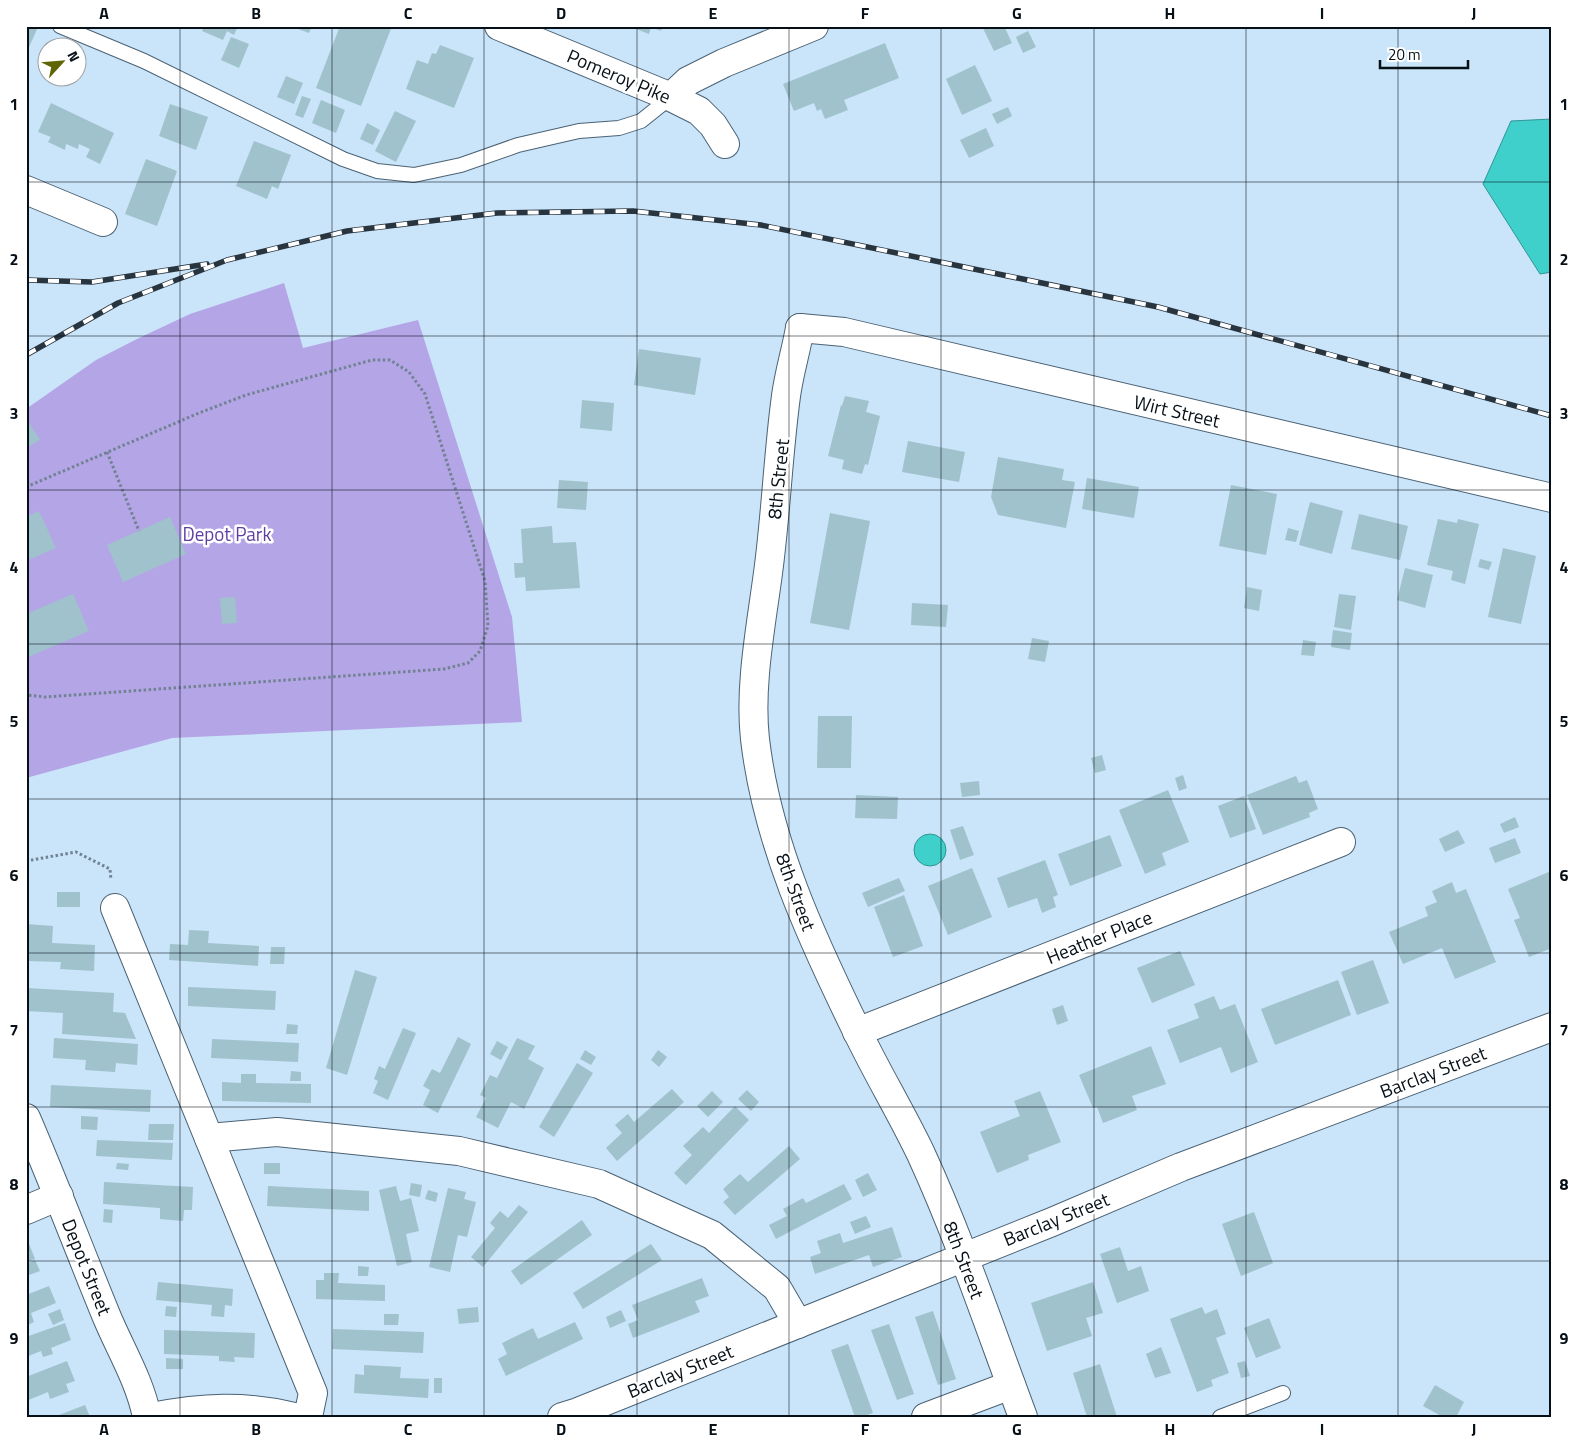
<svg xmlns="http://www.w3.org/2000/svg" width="1578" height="1443" viewBox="0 0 1578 1443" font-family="'Titillium Web',sans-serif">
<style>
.green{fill:#b4a5e7}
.water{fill:#3fd0cb;stroke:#2e9695}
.building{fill:#9fc2cc}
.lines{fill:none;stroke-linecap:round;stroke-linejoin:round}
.service-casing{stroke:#4b6274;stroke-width:16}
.minor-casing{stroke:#4b6274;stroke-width:30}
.path{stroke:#718392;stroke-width:3;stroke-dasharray:2.5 2.5;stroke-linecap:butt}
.service{stroke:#fff;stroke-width:14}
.minor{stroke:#fff;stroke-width:28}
.rail-casing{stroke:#28343e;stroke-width:5.5}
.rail{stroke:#fff;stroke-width:4;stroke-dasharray:11;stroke-linecap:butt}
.grid{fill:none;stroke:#071017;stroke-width:1;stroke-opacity:0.55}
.labels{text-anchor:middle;stroke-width:5;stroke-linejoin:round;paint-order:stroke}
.street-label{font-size:19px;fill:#071017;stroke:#fff}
.park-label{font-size:19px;fill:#5f3fa0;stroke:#fff}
.neatline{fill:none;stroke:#071017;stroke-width:2}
.grid-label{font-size:16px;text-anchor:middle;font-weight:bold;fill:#071017}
</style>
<rect width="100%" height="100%" fill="#cae4f9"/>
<path class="green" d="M284 283 303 348 418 320 512 617 522 722 172 738 26 778V409L96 360 137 339 190 314Z"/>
<g class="water">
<path d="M1552 119V272L1540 274 1483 184 1511 121Z"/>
<circle cx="930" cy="850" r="16"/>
</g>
<g class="building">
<path d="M26 26 37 29 26 54Z"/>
<path d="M204 26H238L234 35 227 31 223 40 202 31Z"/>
<path d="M290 26H312L309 33Z"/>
<path d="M340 26H392L361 106 316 88Z"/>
<path d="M628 26H663L661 31 651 27 649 34Z"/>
<path d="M982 26H1004L1012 43 994 51Z"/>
<path d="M1028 31 1036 47 1023 53 1016 37Z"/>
<path d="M231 37 249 44 239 68 221 60Z"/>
<path d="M885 43 899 78 844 100 848 110 825 119 821 109 817 111 814 103 794 111 783 84Z"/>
<path d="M440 45 474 58 454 108 406 89 417 60 428 64 432 53 436 54Z"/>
<path d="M975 65 992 101 962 115 946 79Z"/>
<path d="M286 76 303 83 294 104 277 97Z"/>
<path d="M302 96 311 99 303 118 295 115Z"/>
<path d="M321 100 345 110 336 133 312 123Z"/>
<path d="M51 103 114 133 100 164 86 157 90 149 79 144 78 149 66 144 65 150 48 142 51 137 38 132Z"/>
<path d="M170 104 208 117 196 150 159 136Z"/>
<path d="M1008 107 1012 116 997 124 992 114Z"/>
<path d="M395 111 416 121 396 162 375 151Z"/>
<path d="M367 123 380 130 373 145 360 139Z"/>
<path d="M986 128 994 146 969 158 960 140Z"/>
<path d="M254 141 291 155 278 189 272 186 267 199 236 186Z"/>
<path d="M146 159 177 171 157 226 125 214Z"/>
<path d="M639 349 701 358 695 395 634 385Z"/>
<path d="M845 396 869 401 866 412 880 416 868 465 865 464 862 474 842 469 844 460 828 456 841 405 842 406Z"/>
<path d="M582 400 614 403 612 431 580 428Z"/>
<path d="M26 418 40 440 26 448Z"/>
<path d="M908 441 965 452 959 482 902 472Z"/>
<path d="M998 457 1064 469 1062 480 1075 482 1066 528 998 515 991 497Z"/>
<path d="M1087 478 1139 487 1134 518 1082 509Z"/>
<path d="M559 480 588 482 586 510 557 508Z"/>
<path d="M1231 485 1277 494 1266 555 1219 546Z"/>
<path d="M1310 502 1343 511 1332 554 1299 545Z"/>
<path d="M39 511 56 548 26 561V517Z"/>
<path d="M830 513 870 521 849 630 810 623Z"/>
<path d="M1359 514 1408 526 1400 560 1351 549Z"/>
<path d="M170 517 186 554 123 582 107 545Z"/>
<path d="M1438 519 1457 523 1458 519 1479 524 1465 584 1451 580 1453 571 1427 565Z"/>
<path d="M552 526 553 543 576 542 580 588 526 591 525 577 515 578 514 563H523L521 529Z"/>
<path d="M1288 528 1299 531 1296 542 1285 540Z"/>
<path d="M1503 548 1536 556 1521 624 1488 617Z"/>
<path d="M1480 559 1492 562 1489 570 1478 567Z"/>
<path d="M1405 568 1433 575 1425 608 1397 600Z"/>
<path d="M1247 587 1262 590 1259 611 1244 608Z"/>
<path d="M73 594 89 631 26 658V614Z"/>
<path d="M1339 594 1356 596 1351 630 1334 627Z"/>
<path d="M235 597 237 623 222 624 220 598Z"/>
<path d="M912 603 948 605 946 627 911 625Z"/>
<path d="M1333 630 1352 633 1350 650 1331 647Z"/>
<path d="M1032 638 1049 641 1045 662 1028 659Z"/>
<path d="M1303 640 1316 642 1314 656 1301 655Z"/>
<path d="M818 716H852L851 768H817Z"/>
<path d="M1102 755 1106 770 1095 773 1091 758Z"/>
<path d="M1183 775 1187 788 1179 791 1175 778Z"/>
<path d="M1296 776 1299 783 1307 780 1318 809 1309 813 1310 817 1263 835 1247 795Z"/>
<path d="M979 781 980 795 962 797 960 783Z"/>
<path d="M1168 790 1189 842 1162 853 1166 865 1145 874 1119 810Z"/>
<path d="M856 795 898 797 897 819 855 818Z"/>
<path d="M1244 796 1256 829 1230 838 1218 806Z"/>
<path d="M1515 817 1519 827 1504 833 1500 824Z"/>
<path d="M963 826 974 855 960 860 950 830Z"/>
<path d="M1458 830 1465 843 1445 852 1439 839Z"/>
<path d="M1110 835 1122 866 1070 886 1058 854Z"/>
<path d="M1515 838 1521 853 1495 863 1489 848Z"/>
<path d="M1045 860 1058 895 1053 897 1056 907 1042 913 1037 898 1008 908 997 878Z"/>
<path d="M972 868 992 917 948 935 928 886Z"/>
<path d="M1549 872 1552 880V948L1529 957 1514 920 1520 918 1508 889Z"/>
<path d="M899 878 905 891 868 907 862 893Z"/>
<path d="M1452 882 1456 893 1466 889 1496 962 1455 979 1442 948 1403 964 1389 932 1428 916 1425 907 1437 902 1432 891Z"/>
<rect x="57" y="892" width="23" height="15"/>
<path d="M904 895 923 946 893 957 874 907Z"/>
<path d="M26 924 53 926 52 943 95 945 94 971 60 969 61 962 26 961Z"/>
<path d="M189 930 209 931 208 943 259 946 258 966 169 960 170 944 188 945Z"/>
<path d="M271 947H285L284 964H270Z"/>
<path d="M1180 951 1195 985 1152 1003 1137 968Z"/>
<path d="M1373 960 1389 1003 1357 1015 1341 972Z"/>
<path d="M355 970 377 977 347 1075 326 1068Z"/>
<path d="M1338 980 1351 1015 1275 1045 1261 1009Z"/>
<path d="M188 987 276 991 275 1010 188 1006Z"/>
<path d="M27 988 114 993 113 1012 125 1013 136 1039 62 1034 63 1013 26 1011Z"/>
<path d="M1214 996 1220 1010 1235 1004 1258 1062 1231 1073 1221 1047 1180 1063 1167 1030 1199 1018 1194 1004Z"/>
<path d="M1063 1005 1068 1021 1057 1025 1052 1009Z"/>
<path d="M287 1024 298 1025 297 1034H286Z"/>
<path d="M403 1028 416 1033 388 1100 373 1093 378 1081 374 1079 379 1066 385 1069Z"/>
<path d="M458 1037 471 1044 438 1113 423 1105 430 1090 423 1086 432 1069 440 1073Z"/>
<path d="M54 1038 138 1044 137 1065 116 1063 115 1072 85 1070 86 1060 53 1058Z"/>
<path d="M517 1038 535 1046 528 1059 544 1068 524 1109 511 1102 498 1128 476 1117 486 1098 480 1095 490 1075 497 1078Z"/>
<path d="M212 1039 299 1043 298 1062 211 1058Z"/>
<path d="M497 1041 508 1047 501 1060 490 1054Z"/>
<path d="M1151 1046 1166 1084 1132 1096 1137 1110 1103 1123 1097 1107 1093 1108 1079 1075Z"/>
<path d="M585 1050 596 1057 591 1065 580 1059Z"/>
<path d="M658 1050 667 1057 659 1067 651 1060Z"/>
<path d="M577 1063 593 1073 554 1137 539 1127Z"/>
<path d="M291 1071 301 1072V1081H290Z"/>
<path d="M241 1074H256V1083L311 1084V1103L222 1101V1082L241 1083Z"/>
<path d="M51 1085 151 1090 150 1112 50 1107Z"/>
<path d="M672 1089 684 1102 617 1161 606 1148 622 1133 615 1125 628 1114 634 1122Z"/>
<path d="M747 1090 759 1102 751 1111 738 1099Z"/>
<path d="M712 1091 723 1102 708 1117 697 1106Z"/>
<path d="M1040 1091 1061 1142 1028 1155 1029 1160 997 1173 980 1132 1020 1116 1014 1101Z"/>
<path d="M735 1106 749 1120 686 1185 674 1173 692 1155 683 1146 703 1127 709 1133Z"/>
<path d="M81 1116 98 1117 97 1130 81 1129Z"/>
<path d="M149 1124H174L173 1140H148Z"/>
<path d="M97 1140 173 1143 172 1160 96 1156Z"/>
<path d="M789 1146 800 1159 735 1215 723 1202 729 1197 723 1189 740 1174 748 1182Z"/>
<path d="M117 1163 129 1164 128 1170 116 1169Z"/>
<rect x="264" y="1163" width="16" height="11"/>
<path d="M868 1173 877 1190 863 1197 855 1180Z"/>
<path d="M104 1182 193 1187 192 1210H184L183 1221 160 1219V1208L103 1204Z"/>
<path d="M411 1183 422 1185 420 1197 409 1195Z"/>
<path d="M844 1184 852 1199 776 1239 769 1225 787 1216 783 1209 803 1198 806 1203Z"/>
<path d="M268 1186 369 1191V1211L267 1206Z"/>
<path d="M396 1186 400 1201 411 1198 419 1231 406 1234 412 1262 397 1266 379 1190Z"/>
<path d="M448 1188 466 1192 464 1199 476 1202 467 1237 458 1235 450 1272 429 1267Z"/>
<path d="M428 1190 438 1193 436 1202 425 1199Z"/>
<path d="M519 1205 528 1212 483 1267 471 1257 495 1228 490 1223 500 1211 508 1218Z"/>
<path d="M104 1209 113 1210 112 1223 103 1222Z"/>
<path d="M1254 1212 1273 1263 1241 1276 1222 1224Z"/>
<path d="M866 1216 871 1227 855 1234 850 1222Z"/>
<path d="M582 1220 592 1235 521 1285 511 1271Z"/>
<path d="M892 1227 902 1257 873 1267 869 1255 815 1274 810 1257 821 1253 817 1241 840 1233 843 1243Z"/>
<path d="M26 1236 35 1259 26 1262Z"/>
<path d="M651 1244 662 1260 583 1309 573 1293Z"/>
<path d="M1120 1247 1128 1271 1141 1266 1149 1291 1117 1303 1100 1254Z"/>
<path d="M35 1260 40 1271 29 1275 26 1264Z"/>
<path d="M358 1266 369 1267 368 1276H358Z"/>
<path d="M324 1273H339L338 1283 385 1285V1301L316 1299V1280H324Z"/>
<path d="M702 1278 709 1296 695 1301 700 1312 633 1338 628 1324 638 1320 632 1305Z"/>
<path d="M158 1282 233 1289 232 1306 225 1305 224 1317 211 1316 212 1305 156 1300Z"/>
<path d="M1093 1282 1103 1313 1086 1318 1092 1336 1047 1351 1031 1303Z"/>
<path d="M49 1286 56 1303 31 1313 34 1322 26 1326V1295Z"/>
<path d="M166 1306 177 1307 176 1317 165 1316Z"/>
<path d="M478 1307 479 1322 459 1324 457 1309Z"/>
<path d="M1202 1307 1205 1314 1217 1309 1226 1334 1216 1338 1229 1373 1211 1380 1213 1386 1197 1392 1170 1319Z"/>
<path d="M60 1309 64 1320 53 1325 48 1314Z"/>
<path d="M621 1310 626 1321 610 1328 606 1317Z"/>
<path d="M933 1311 956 1379 938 1385 915 1317Z"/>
<path d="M384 1314H399L398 1325H384Z"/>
<path d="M1269 1318 1281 1348 1256 1358 1244 1328Z"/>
<path d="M575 1322 583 1339 506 1376 498 1359 507 1354 502 1343 533 1328 538 1339Z"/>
<path d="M65 1323 71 1340 51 1348 53 1354 43 1357 41 1351 26 1357V1337Z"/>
<path d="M889 1324 914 1394 897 1400 871 1330Z"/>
<path d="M333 1329 424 1332 423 1353 332 1349Z"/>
<path d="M164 1330 255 1333 254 1358 234 1357 235 1362 219 1361V1356L164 1354Z"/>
<path d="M848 1344 873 1413 861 1417H855L831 1350Z"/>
<path d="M1161 1347 1171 1373 1155 1378 1146 1354Z"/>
<path d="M166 1358 183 1359V1369H166Z"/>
<path d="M67 1361 75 1381 66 1384 69 1392 50 1399 48 1392 26 1401V1377Z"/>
<path d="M1245 1361 1250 1376 1241 1378 1237 1363Z"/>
<path d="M1100 1364 1117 1417H1087L1073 1373Z"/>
<path d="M364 1365 401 1367 400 1378 429 1379 428 1398 354 1393 355 1374 364 1375Z"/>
<rect x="434" y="1378" width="8" height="15"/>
<path d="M1435 1385 1464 1402 1456 1417H1443L1423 1406Z"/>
<path d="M85 1405 90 1417H54Z"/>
</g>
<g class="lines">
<g class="service-casing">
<g id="service">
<path d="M60 26 144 61 343 159 377 171 414 175 461 165 518 145 579 131 619 128 641 121 671 97"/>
<path d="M1220 1417 1283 1393"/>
</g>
</g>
<g class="minor-casing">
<g id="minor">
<path d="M499 26 671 97 699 111 713 125 725 144"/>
<path d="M671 97 688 81 724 63 814 26"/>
<path d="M26 190 103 222"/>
<path d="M800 328C796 351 789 373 786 396 778 455 776 514 768 573 761 626 749 687 755 739 767 843 812 939 857 1031 877 1073 901 1112 921 1154 960 1239 990 1329 1023 1417"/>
<path d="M800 328 844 332 1552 498"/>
<path d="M115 908 313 1393 308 1417"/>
<path d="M857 1032 1341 842"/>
<path d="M26 1118C54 1183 79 1249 106 1315 120 1349 140 1381 147 1417"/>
<path d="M209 1138 277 1132 459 1151 599 1184 712 1235 777 1288 798 1324"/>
<path d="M26 1210 59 1196"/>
<path d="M152 1417C202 1407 245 1405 295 1417"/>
<path d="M562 1417 578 1412 1052 1222 1181 1167 1552 1027"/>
<path d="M926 1417 1011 1385"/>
</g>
</g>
<g class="path">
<path d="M107 452 139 531"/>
<path d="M26 487 199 413 246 395 372 360H390L409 372 425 394 485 581 488 626 480 651 468 663 444 669 45 697 26 695"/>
<path d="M26 861 76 852 110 869 111 880"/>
</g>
<use href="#service" class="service"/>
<use href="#minor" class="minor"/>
<g class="rail-casing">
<g id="rail">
<path d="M26 280 92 282 207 264"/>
<path d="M26 355 118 303 227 260 347 231 497 213 633 211 761 225 1158 307 1552 416"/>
</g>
</g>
<use href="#rail" class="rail"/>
</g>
<path class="grid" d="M180 26V1417M332 26V1417M484 26V1417M637 26V1417M789 26V1417M941 26V1417M1094 26V1417M1246 26V1417M1398 26V1417M26 182H1552M26 336H1552M26 490H1552M26 644H1552M26 799H1552M26 953H1552M26 1107H1552M26 1261H1552"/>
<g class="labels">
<g class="street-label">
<text transform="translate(619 76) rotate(23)" y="7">Pomeroy Pike</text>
<text transform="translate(1177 411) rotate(13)" y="7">Wirt Street</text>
<text transform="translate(778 479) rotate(-84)" y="7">8th Street</text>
<text transform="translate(796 892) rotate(70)" y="7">8th Street</text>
<text transform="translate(1099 937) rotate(-22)" y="7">Heather Place</text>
<text transform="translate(1433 1072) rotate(-21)" y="7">Barclay Street</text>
<text transform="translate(1056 1219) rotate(-22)" y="7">Barclay Street</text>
<text transform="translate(964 1260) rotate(69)" y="7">8th Street</text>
<text transform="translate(87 1267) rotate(68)" y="7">Depot Street</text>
<text transform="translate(680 1371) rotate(-22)" y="7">Barclay Street</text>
</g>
<g class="park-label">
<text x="227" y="541">Depot Park</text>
</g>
</g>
<rect width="1578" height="1443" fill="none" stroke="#ffffff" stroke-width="55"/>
<g transform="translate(62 62) rotate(64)"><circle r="24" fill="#ffffff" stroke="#9c9fa2"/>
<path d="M0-4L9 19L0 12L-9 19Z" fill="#5e6502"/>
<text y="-8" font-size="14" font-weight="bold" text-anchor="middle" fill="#071017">N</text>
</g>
<path d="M1380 60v8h88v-8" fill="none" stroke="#071017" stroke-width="2.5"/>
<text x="1388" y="60" font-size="15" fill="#071017" stroke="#ffffff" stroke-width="4" paint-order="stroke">20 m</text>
<rect x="28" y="28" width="1522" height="1388" class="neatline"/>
<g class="grid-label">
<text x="104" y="19">A</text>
<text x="256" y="19">B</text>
<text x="408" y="19">C</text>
<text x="561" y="19">D</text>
<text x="713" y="19">E</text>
<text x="865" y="19">F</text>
<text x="1017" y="19">G</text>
<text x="1170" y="19">H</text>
<text x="1322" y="19">I</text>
<text x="1474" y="19">J</text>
<text x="14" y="110">1</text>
<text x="1564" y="110">1</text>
<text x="14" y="265">2</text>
<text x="1564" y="265">2</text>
<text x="14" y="419">3</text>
<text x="1564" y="419">3</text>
<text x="14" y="573">4</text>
<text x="1564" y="573">4</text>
<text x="14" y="727">5</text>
<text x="1564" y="727">5</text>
<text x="14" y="881">6</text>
<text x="1564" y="881">6</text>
<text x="14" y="1036">7</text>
<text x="1564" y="1036">7</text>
<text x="14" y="1190">8</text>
<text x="1564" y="1190">8</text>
<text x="14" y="1344">9</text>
<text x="1564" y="1344">9</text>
<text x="104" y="1435">A</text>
<text x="256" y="1435">B</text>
<text x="408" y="1435">C</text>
<text x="561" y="1435">D</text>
<text x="713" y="1435">E</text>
<text x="865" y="1435">F</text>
<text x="1017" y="1435">G</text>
<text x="1170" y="1435">H</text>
<text x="1322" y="1435">I</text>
<text x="1474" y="1435">J</text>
</g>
</svg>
